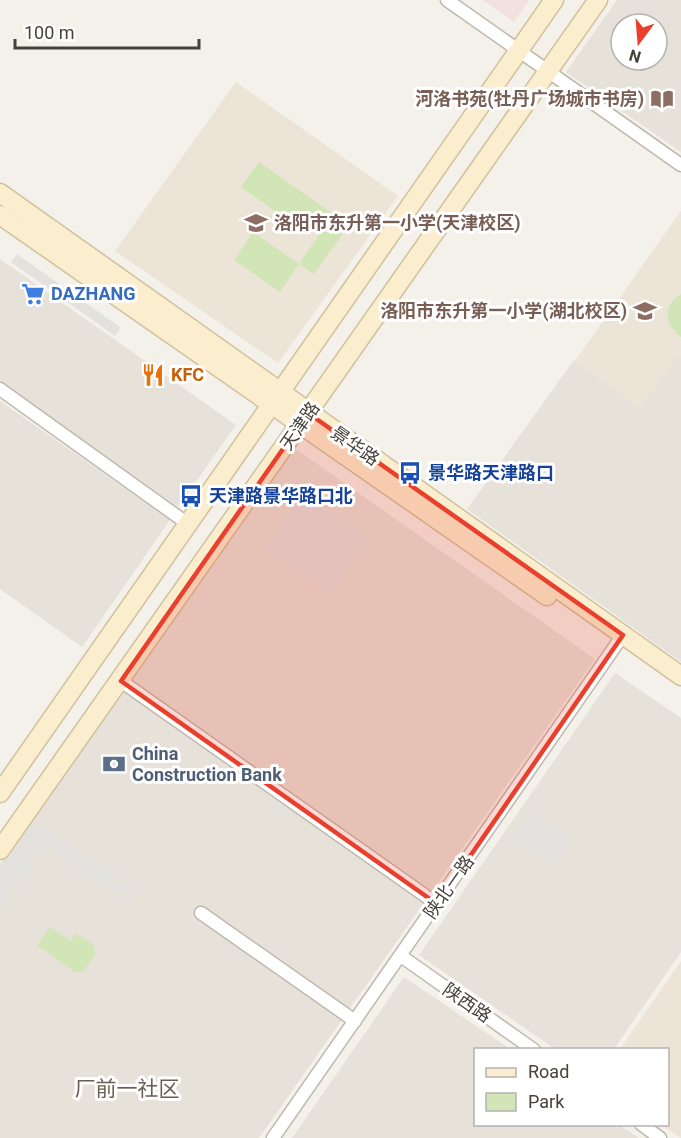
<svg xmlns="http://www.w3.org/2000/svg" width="681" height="1138" viewBox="0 0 681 1138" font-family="Roboto,'Noto Sans SC',sans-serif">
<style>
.residential{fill:#e7e2d9;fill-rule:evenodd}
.education{fill:#ece4d6}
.medical{fill:#f3e1df}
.green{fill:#d2e5b7}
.parking{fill:#e3e1de}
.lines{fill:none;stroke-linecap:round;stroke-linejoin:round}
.street-casing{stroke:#bfb8ad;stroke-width:15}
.secondary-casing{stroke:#d0c09d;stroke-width:21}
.street{stroke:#fff;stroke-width:12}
.secondary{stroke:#fbeece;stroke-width:18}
.marked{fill:#e93f2c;fill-opacity:0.2;stroke:#e93f2c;stroke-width:4.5;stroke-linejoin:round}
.labels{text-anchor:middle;stroke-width:6;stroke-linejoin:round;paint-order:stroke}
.education-label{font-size:18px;font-weight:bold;fill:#785e54;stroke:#fff;text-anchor:end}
.shop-label{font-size:18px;font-weight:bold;fill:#366cbe;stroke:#fff;text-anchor:start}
.food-label{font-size:18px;font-weight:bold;fill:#c56008;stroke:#fff;text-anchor:start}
.street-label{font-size:18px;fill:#474139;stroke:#fff}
.transit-label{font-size:18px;font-weight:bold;fill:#164399;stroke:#fff;text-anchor:start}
.service-label{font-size:18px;font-weight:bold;fill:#4e5e75;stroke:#fff;text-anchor:start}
.quarter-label{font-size:21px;fill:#695e51;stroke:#fff}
</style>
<rect width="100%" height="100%" fill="#f4f1ea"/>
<g class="residential">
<path d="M617 0H681V152L566 72ZM621 24H657V60H621Z"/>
<path d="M0 259 236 425 178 507 0 381Z"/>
<path d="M678 354 681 357V662L467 509 574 360 640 407Z"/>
<path d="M0 401 170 520 82 647 0 589Z"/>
<path d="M293 447 595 659 259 1138H0V864Z"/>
<path d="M615 673 681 718V952L614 1049H555L419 955Z"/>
<path d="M404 977 510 1049 476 1050V1124L619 1125 639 1138H292Z"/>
</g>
<g class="education">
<path d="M236 82 398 196 278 363 115 251Z"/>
<path d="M681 211V357L678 355 640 407 575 361Z"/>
<path d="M681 961V1138L662 1125 668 1124V1050L620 1049Z"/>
</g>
<path class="medical" d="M483 0H529L514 22Z"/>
<g class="green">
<path d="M259 162 349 225 314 274 299 264 280 292 234 260 253 232 299 264 323 229 306 217 293 235 270 219 275 211 241 187Z"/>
<path d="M681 294V337C664 325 662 305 681 294Z"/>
<path d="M50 927 71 941 76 933 94 945 95 954 83 972H75L37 945Z"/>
</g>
<g class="parking">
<path d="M17 254 121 328 115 336 11 262Z"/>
<path d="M300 497 311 505 316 499 371 537 331 595 264 549Z"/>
<path d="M533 812 573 839 554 866 514 839Z"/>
<path d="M36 821 129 888 133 899 129 903 46 844 0 907V871Z"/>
</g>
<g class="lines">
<g class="street-casing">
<g id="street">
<path d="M447 0 681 165"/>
<path d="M0 389 188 524"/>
<path d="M121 681 437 904"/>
<path d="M201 913 355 1021"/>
<path d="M401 956 534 1050"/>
<path d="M641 1124 660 1138"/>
<path d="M273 1138 623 635"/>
</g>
</g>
<g class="secondary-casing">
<g id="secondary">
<path d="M0 193 681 676"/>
<path d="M0 215 547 596"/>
<path d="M0 793 554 0"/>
<path d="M0 850 598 0"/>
</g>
</g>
<use href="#street" class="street"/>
<use href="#secondary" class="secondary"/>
</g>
<path class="marked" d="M308 413 623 635 437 904 121 681Z"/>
<defs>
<g id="library-bare" transform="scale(1.8)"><path d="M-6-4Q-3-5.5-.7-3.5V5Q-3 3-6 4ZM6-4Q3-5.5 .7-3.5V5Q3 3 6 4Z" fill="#8d6e63" stroke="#fff" stroke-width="2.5" paint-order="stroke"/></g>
<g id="school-bare" transform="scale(1.8)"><path d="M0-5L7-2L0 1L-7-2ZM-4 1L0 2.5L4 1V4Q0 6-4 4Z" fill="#8d6e63" stroke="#fff" stroke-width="2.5" paint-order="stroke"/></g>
<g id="supermarket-bare" transform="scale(1.8)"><path d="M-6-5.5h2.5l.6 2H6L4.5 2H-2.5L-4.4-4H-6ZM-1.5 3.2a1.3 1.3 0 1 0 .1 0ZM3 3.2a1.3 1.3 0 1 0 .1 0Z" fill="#3f7fe0" stroke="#fff" stroke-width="2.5" paint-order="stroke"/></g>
<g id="restaurant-bare" transform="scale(1.8)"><path d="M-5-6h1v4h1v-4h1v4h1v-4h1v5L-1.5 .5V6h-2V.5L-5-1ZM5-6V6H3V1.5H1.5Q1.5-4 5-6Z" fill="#e8710a" stroke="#fff" stroke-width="2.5" paint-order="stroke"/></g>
<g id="bus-bare" transform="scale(1.8)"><path d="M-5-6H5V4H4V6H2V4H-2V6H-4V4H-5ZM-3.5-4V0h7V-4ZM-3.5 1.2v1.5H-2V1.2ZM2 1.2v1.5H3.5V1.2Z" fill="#1a4fb4" stroke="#fff" stroke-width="2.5" paint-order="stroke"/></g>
<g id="bank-bare" transform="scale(1.8)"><path d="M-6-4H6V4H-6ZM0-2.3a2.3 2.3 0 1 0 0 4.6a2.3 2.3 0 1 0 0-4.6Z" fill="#5c6f8a" stroke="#fff" stroke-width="2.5" paint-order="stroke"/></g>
</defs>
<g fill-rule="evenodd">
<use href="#library-bare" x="662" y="99"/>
<use href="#school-bare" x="256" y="223"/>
<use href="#supermarket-bare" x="33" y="294"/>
<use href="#school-bare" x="645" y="311"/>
<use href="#restaurant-bare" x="153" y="375"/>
<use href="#bus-bare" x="410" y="473"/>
<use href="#bus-bare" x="191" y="496"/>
<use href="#bank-bare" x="114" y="764"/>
</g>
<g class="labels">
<g class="education-label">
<text x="644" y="105">河洛书苑(牡丹广场城市书房)</text>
<text x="274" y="229" text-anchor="start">洛阳市东升第一小学(天津校区)</text>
<text x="627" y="317">洛阳市东升第一小学(湖北校区)</text>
</g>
<g class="shop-label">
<text x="51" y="300">DAZHANG</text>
</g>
<g class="food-label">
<text x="171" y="381">KFC</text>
</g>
<g class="street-label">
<text transform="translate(300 426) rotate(-55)" y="6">天津路</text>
<text transform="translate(355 446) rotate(35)" y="6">景华路</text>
<text transform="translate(449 887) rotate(-55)" y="6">陕北一路</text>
<text transform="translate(467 1003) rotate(35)" y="6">陕西路</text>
</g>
<g class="transit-label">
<text x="428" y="479">景华路天津路口</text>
<text x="209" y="502">天津路景华路口北</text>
</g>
<g class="service-label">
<text x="132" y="760">China<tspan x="132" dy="21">Construction Bank</tspan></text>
</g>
<g class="quarter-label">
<text x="127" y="1096">厂前一社区</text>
</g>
</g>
<rect x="474" y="1048" width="195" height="78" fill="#ffffff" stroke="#b5b3b0" stroke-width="1.5"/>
<rect x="486" y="1068" width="30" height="9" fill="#fbeece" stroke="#b5b3b0" stroke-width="1.5"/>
<text x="528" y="1078" font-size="18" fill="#474139">Road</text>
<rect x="486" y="1093" width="30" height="18" fill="#d2e5b7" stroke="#b5b3b0" stroke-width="1.5"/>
<text x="528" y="1108" font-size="18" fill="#474139">Park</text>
<g transform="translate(639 42) rotate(196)"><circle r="28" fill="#ffffff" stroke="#b5b3b0" stroke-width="1.5"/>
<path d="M0-4.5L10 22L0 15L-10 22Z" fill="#e93f2c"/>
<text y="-9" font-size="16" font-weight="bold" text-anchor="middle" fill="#474139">N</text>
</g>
<path d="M15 39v9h184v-9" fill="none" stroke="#474139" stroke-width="3"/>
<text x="24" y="39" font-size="18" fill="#474139" stroke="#ffffff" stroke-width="4.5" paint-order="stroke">100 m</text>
</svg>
